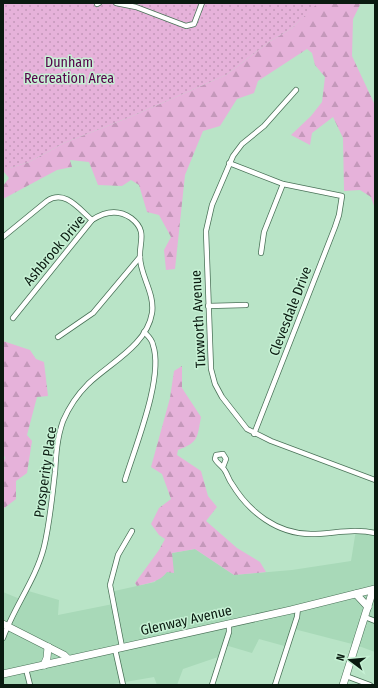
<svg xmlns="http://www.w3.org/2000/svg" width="378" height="688" viewBox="0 0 378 688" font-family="'Fira Sans Condensed',sans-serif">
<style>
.built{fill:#a8d9b8}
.forest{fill:url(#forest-firs)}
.park{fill:url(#park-dots)}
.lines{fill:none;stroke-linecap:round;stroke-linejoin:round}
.street-casing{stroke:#4a7258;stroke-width:6}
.secondary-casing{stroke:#4a7258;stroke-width:8}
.primary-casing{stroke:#4a7258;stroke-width:8}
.street{stroke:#fff;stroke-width:4.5}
.secondary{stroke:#fff;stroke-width:7}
.primary{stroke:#fff;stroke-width:7}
.labels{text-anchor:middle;stroke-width:3;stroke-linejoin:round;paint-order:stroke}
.park-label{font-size:14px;fill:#540149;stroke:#c6f1d4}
.street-label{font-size:14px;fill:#0a1a10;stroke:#c6f1d4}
</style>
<defs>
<pattern id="forest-firs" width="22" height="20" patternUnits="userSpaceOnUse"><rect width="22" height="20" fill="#e6b2da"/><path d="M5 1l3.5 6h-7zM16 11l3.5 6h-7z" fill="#c498ba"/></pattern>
<pattern id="park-dots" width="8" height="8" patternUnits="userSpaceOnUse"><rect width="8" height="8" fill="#e6b2da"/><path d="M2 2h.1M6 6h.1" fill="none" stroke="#c498ba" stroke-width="1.8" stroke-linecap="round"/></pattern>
</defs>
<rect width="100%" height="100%" fill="#b9e4c7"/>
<path class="built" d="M356 530 375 533V652L356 645 294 629 288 647 259 639 252 653 225 645 221 656 183 669 177 685H157L154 677 108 685H3V592L20 599 25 590 59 600 58 615 113 604 110 592 155 582 172 553 195 549 234 575 292 570 351 561Z"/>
<g class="forest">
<path d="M317 3H361L353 19 352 56 374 103 375 100V209L371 197 360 190 344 191 343 138 333 117 312 133 310 145 291 135 311 116 322 102 325 77 315 65 312 53 307 49 258 81 254 93 237 99 220 126 203 131 185 175 175 269 166 270 164 250 171 237 159 215 147 212 139 185 131 180 122 186 98 185 89 162 70 160 72 167 57 170 3 199V186L9 178 4 172 10 168 29 162 64 143 130 117 226 75 269 42 292 28Z"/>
<path d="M3 341 30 350 36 359 44 362 48 396 37 397 27 435 32 441 27 473 16 481V499L3 509V462L5 458 3 453Z"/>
<path d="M182 366V388L201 417C197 438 199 442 178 450L177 455 201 471 208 496 217 507 206 521 237 548 260 562 266 572 234 575 195 549 172 553 174 573 167 572C160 582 148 583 137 586L135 583 159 550 165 539 159 535 151 524 159 508 171 499 162 474 151 467 170 398 174 371Z"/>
</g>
<path class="park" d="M3 3H318L292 28 269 42 226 75 130 117 64 143 29 162 10 168 3 173Z"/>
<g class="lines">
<g class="street-casing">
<g id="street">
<path d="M116 3 136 7 186 26 194 24 202 3"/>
<path d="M97 4 99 3"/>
<path d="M296 90 264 126 242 144 233 156 212 205 206 231 211 369 215 384 222 397 247 429 271 441 375 480"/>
<path d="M229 163 283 184 342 196 339 215 335 227 254 434"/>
<path d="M3 237 47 201C65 189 79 209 92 220"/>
<path d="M261 253 264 232 283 184"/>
<path d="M208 306 246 305"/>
<path d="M58 337 93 313 140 257"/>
<path d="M223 467 226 459 223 454 216 455 215 459C217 463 220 464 223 468 227 472 228 479 232 484 249 512 277 534 311 534 333 534 353 528 375 533"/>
<path d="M125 480C135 447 164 377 153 345 152 339 148 336 144 332"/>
<path d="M365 617 375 621"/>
<path d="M3 638C14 607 36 579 44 547 50 522 52 497 55 472 56 455 57 438 63 421 69 407 78 394 88 384 110 363 147 345 152 313 155 293 140 275 140 257 139 242 148 231 131 218 118 209 104 212 92 220L13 318"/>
<path d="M122 647 110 585 118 555 132 531"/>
<path d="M115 649 123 685"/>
<path d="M26 669 30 685"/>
<path d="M346 676 370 685"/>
<path d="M212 685 229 632V623"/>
<path d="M275 685 297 617 298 608"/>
</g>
</g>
<g class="secondary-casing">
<g id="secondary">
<path d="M3 624 64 655 68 659"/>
<path d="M343 685 373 590"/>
</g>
</g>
<g class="primary-casing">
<g id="primary">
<path d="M356 594 368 607"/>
<path d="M44 665 47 658 48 647"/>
<path d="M3 674 291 610 375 589"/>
</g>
</g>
<use href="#street" class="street"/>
<use href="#secondary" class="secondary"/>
<use href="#primary" class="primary"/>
</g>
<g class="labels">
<g class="park-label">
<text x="69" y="67">Dunham<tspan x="69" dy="16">Recreation Area</tspan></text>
</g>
<g class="street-label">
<text transform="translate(54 250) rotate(-50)" y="5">Ashbrook Drive</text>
<text transform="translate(290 311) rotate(-69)" y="5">Clevesdale Drive</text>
<text transform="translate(198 319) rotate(-93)" y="5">Tuxworth Avenue</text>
<text transform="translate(45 472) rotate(-82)" y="5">Prosperity Place</text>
<text transform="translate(186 620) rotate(-13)" y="5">Glenway Avenue</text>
</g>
</g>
<rect width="378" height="688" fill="none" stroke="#0a1a10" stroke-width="8"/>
<g transform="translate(350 660) rotate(286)" stroke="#c6f1d4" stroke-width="3" paint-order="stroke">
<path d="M0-3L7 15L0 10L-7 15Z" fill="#0a1a10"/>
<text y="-6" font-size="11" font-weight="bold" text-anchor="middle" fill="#0a1a10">N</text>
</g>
</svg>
